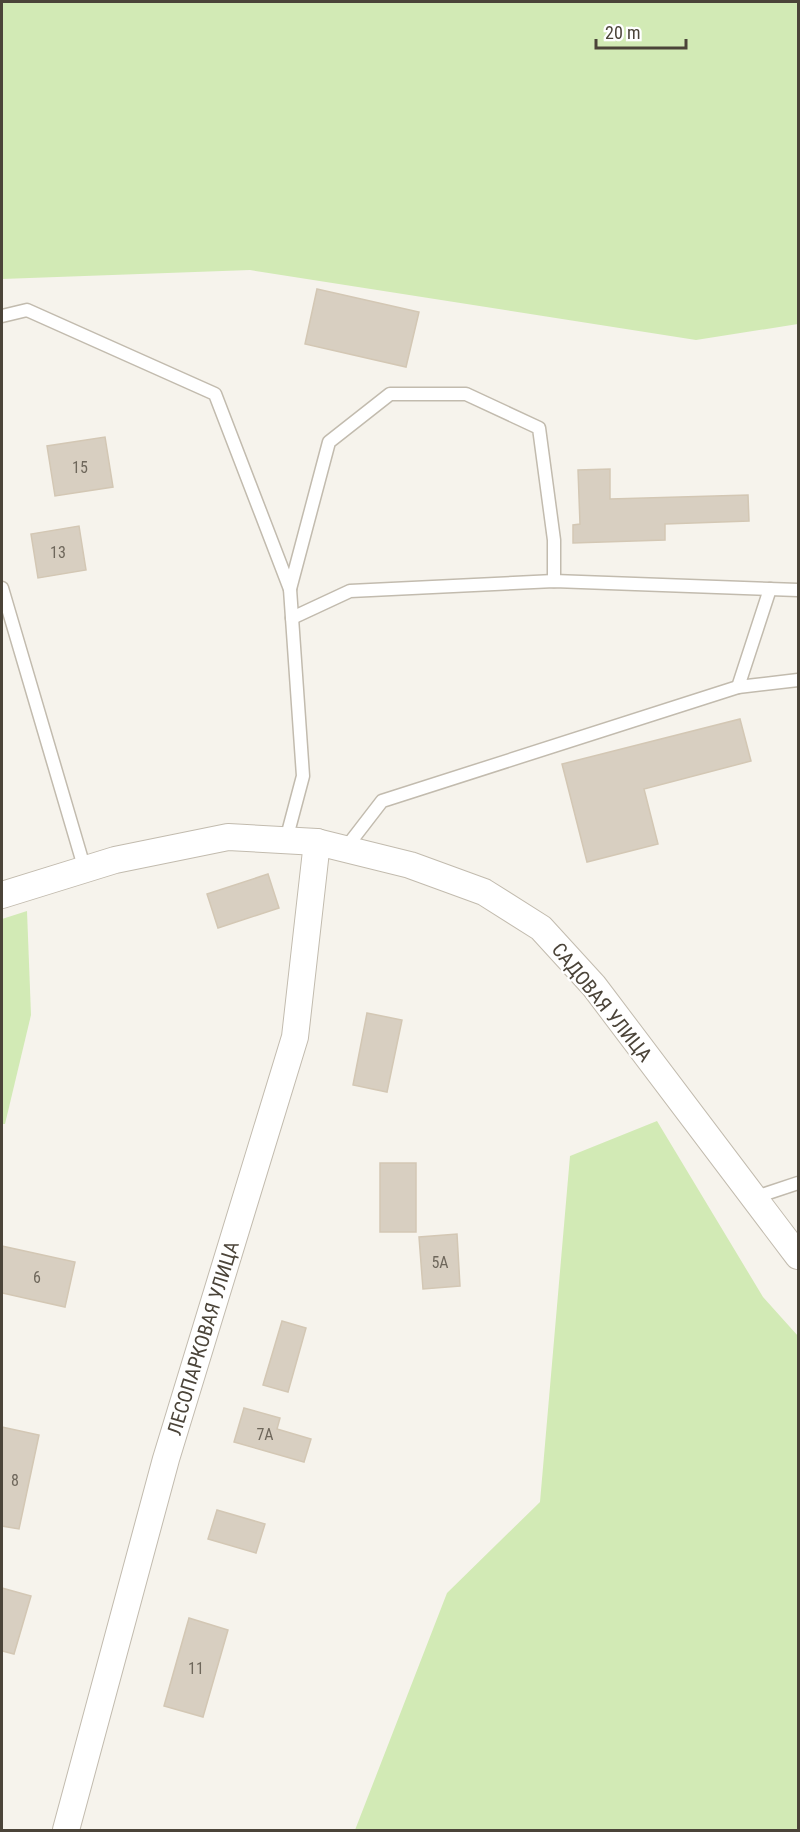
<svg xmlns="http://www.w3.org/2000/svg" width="800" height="1832" viewBox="0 0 800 1832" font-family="'Roboto Condensed',sans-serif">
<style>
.green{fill:#d2eab5}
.building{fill:#d8cfc1;stroke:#d3c7b4;stroke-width:1.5}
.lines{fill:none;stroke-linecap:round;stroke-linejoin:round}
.lane-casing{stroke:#c2bbae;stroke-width:15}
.street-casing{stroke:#c2bbae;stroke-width:28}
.lane{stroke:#fff;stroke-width:12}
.street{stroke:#fff;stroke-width:26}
.labels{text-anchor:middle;stroke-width:4.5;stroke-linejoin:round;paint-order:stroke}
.number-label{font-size:16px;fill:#6e675b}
.street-label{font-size:20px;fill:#4b4439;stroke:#fff}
</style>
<rect width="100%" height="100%" fill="#f6f3ec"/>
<g class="green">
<path d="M2 2H798V324L696 340 250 270 2 279Z"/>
<path d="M27 911 31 1015 5 1124H2V919Z"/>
<path d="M657 1121 763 1297 798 1336V1830H355L447 1593 540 1502 570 1156Z"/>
</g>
<g class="building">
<path d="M317 289 419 312 406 367 305 344Z"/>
<path d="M105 437 113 487 55 496 47 446Z"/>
<path d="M610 469V499L748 495 749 521 665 524V540L573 543V525L580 524 578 470Z"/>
<path d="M79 526 86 570 38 578 31 534Z"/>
<path d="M740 719 751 761 644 789 658 844 587 862 562 764Z"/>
<path d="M268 874 279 908 218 928 207 894Z"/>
<path d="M367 1013 402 1020 387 1092 353 1085Z"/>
<rect x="380" y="1163" width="36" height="69"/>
<path d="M457 1234 460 1286 423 1289 419 1237Z"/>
<path d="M2 1246 75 1262 65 1307 2 1293Z"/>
<path d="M282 1321 306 1328 288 1392 263 1385Z"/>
<path d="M244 1408 280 1418 277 1429 311 1439 304 1462 234 1442Z"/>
<path d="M2 1427 39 1435 19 1529 2 1526Z"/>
<path d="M217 1510 265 1524 256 1553 208 1539Z"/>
<path d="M2 1588 31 1596 14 1654 2 1651Z"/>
<path d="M189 1618 228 1630 203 1717 164 1706Z"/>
</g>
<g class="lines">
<g class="lane-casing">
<g id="lane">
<path d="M2 316 27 310 215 394 290 589 303 776 286 840"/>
<path d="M2 588 85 870"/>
<path d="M290 589 329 442 390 394H466L539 428 554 540V581"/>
<path d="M292 618 350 591 554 581 798 590"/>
<path d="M738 687 770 589"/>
<path d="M345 849 382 801 738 687 798 680"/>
<path d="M753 1198 798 1183"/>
</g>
</g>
<g class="street-casing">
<g id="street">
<path d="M2 895 115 860 228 837 317 842 410 865 484 892 541 928 594 986 798 1256"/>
<path d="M66 1830 166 1459 295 1037 317 842"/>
</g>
</g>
<use href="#lane" class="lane"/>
<use href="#street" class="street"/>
</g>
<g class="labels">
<g class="number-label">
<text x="80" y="473">15</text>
<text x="58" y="558">13</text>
<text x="440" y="1268">5А</text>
<text x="37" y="1283">6</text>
<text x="265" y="1440">7А</text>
<text x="15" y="1486">8</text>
<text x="196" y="1674">11</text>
</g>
<g class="street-label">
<text transform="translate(602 1002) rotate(51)" y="7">САДОВАЯ УЛИЦА</text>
<text transform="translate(203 1338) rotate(-73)" y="7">ЛЕСОПАРКОВАЯ УЛИЦА</text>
</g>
</g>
<rect width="800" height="1832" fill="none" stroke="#4b4439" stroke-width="6"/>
<path d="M596 39v9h90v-9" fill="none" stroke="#4b4439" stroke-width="3"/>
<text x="605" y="39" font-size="18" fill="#4b4439" stroke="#ffffff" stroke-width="4.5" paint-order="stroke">20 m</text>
</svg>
